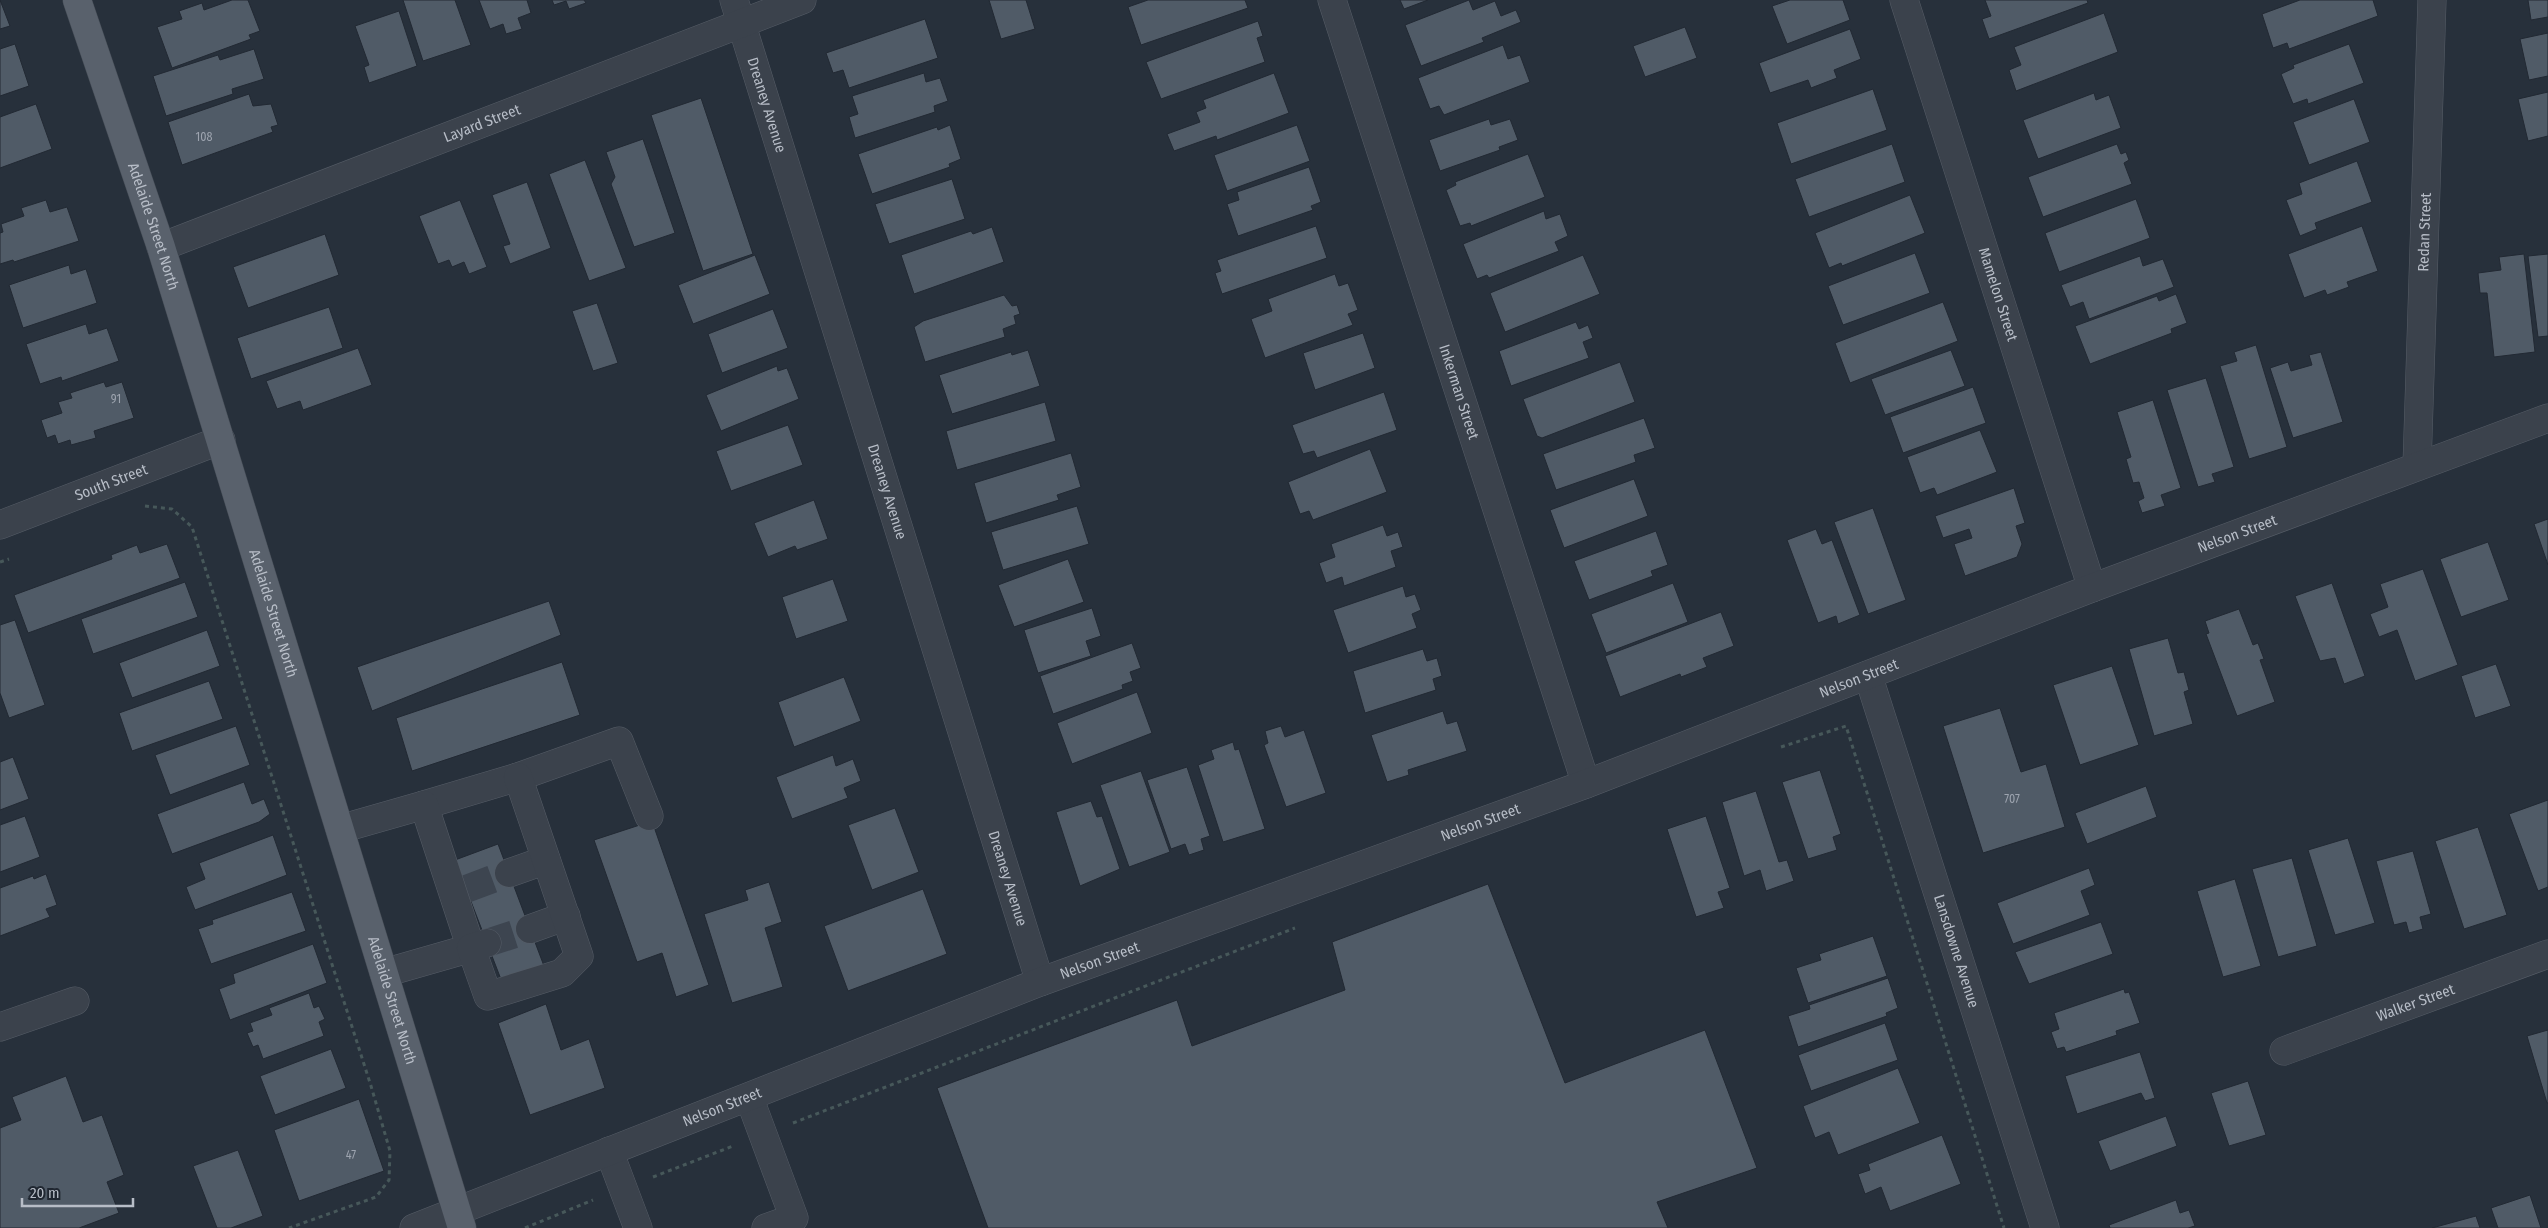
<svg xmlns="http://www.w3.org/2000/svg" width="2548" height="1228" viewBox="0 0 2548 1228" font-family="'Fira Sans Condensed',sans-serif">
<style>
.building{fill:#505b67;stroke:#222933}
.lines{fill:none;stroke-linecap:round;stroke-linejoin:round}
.minor-tunnel{stroke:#3d4550;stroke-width:28;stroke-dasharray:28 14;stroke-linecap:butt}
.minor-casing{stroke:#565d67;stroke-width:29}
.major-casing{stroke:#444b55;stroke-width:29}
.path{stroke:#47585a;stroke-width:3;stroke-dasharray:4 4;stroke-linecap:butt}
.minor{stroke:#3b424c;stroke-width:28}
.major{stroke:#59616c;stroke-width:28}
.labels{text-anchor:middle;stroke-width:4.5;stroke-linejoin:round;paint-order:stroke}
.number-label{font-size:12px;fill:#9da4af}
.street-label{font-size:15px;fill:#b7bdc7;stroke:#202731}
</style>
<rect width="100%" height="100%" fill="#27303b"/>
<g class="building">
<path d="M0 0 10 26 0 29Z"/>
<path d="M232 0H248L260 31 249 35 251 39 172 68 157 27 182 19 179 11 202 3 204 10Z"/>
<path d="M403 0H455L471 45 423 61Z"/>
<path d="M479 0H527L531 13 518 18 522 29 506 34 503 24 490 29Z"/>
<path d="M552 0H584L586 3 569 9 566 1 554 5Z"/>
<path d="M989 0H1026L1035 29 1001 39Z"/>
<path d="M1148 0H1245L1248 8 1141 45 1128 7Z"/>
<path d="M1400 0H1428L1404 9Z"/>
<path d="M1469 0 1473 10 1495 1 1501 16 1516 10 1521 22 1482 38 1484 42 1421 66 1405 25Z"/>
<path d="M1790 0H1843L1850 20 1787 44 1772 6Z"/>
<path d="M1985 0H2087L2088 3 1989 39 1982 19 1991 16Z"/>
<path d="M2300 0H2373L2378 16 2289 49 2287 43 2273 48 2262 14Z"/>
<path d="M2528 0H2548V17L2531 20Z"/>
<path d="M399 11 417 66 369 83 364 67 369 65 355 26Z"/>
<path d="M2104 13 2118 52 2016 91 2009 70 2021 65 2014 47Z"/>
<path d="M925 19 938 58 849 88 843 70 833 73 826 53Z"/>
<path d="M1258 21 1263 36 1257 38 1265 62 1161 99 1146 62Z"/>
<path d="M1685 27 1697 58 1645 77 1633 46Z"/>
<path d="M1850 29 1861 59 1834 70 1837 78 1811 88 1808 80 1770 93 1759 63Z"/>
<path d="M2548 33V76L2529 80 2520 39Z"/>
<path d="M15 44 29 86 0 96V49Z"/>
<path d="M2349 44 2364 83 2308 104 2307 99 2293 104 2281 74 2294 68 2293 65Z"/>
<path d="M1503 45 1508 59 1520 55 1530 82 1444 115 1439 106 1430 109 1418 78Z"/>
<path d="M254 49 264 79 232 89 233 94 166 116 153 76 218 55 220 60Z"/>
<path d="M924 73 926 82 940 78 948 101 934 106 935 112 855 138 849 117 858 114 852 96Z"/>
<path d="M1274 73 1289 113 1217 140 1216 136 1174 151 1167 134 1200 122 1196 112 1206 108 1203 100Z"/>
<path d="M1873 89 1887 130 1791 164 1777 123Z"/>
<path d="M2548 92V136L2528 141 2518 99Z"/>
<path d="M2094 93 2096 100 2109 95 2121 128 2038 159 2023 120Z"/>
<path d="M249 94 253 106 271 104 278 125 271 127 273 132 182 165 168 122Z"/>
<path d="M701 98 753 254 703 271 651 115Z"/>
<path d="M2354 99 2370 142 2309 165 2293 122Z"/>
<path d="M36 104 52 149 0 168V117Z"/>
<path d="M1489 119 1491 125 1510 119 1518 140 1499 147 1500 150 1440 171 1429 140Z"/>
<path d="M950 125 961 159 949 164 950 167 872 194 858 154 937 127 938 130Z"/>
<path d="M1297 125 1310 161 1227 191 1214 155Z"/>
<path d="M643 139 675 233 634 247 611 184 615 177 606 152Z"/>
<path d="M1892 144 1905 182 1809 217 1795 179Z"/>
<path d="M2117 144 2121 154 2126 152 2129 160 2124 163 2132 184 2043 217 2028 177Z"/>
<path d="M1528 154 1545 197 1471 226 1470 223 1460 226 1446 190 1456 185 1455 182Z"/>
<path d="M585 160 626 268 589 281 549 174Z"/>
<path d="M2357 161 2372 202 2315 223 2317 229 2300 236 2286 200 2302 194 2299 183Z"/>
<path d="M1309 167 1321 202 1311 206 1313 210 1238 236 1227 204 1239 200 1237 192Z"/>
<path d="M952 179 965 219 889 244 875 204Z"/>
<path d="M527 182 551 248 510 264 503 246 510 244 492 195Z"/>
<path d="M1910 195 1925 233 1842 266 1841 263 1829 268 1815 233Z"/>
<path d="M2136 199 2150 238 2059 272 2045 233Z"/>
<path d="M46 200 50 212 67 207 79 241 14 262 13 260 0 264V233L3 232 1 224 24 216 21 208Z"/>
<path d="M460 200 487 267 469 274 464 262 452 267 449 260 438 264 419 216Z"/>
<path d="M1544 211 1546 219 1560 214 1568 236 1555 242 1559 251 1489 278 1487 275 1477 279 1463 244Z"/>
<path d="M1316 226 1327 258 1222 294 1215 273 1221 271 1217 260Z"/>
<path d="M2362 226 2378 271 2347 282 2349 287 2327 295 2325 290 2304 298 2288 254Z"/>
<path d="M992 227 1004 262 914 294 901 255 971 231 973 234Z"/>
<path d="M325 234 339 275 248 308 233 267Z"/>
<path d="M1915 253 1930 293 1843 325 1828 286Z"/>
<path d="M2524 254 2535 352 2494 357 2487 293H2480L2478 273 2501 270 2499 257Z"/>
<path d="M2548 254V336L2538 337 2528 256Z"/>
<path d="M755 255 770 294 693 324 678 285Z"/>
<path d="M1583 255 1600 294 1505 332 1490 293Z"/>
<path d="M2140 256 2143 266 2163 259 2174 287 2089 319 2083 302 2070 307 2061 285Z"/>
<path d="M69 265 71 274 86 269 97 303 23 328 9 285Z"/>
<path d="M1335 274 1339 286 1348 283 1358 310 1348 314 1353 325 1265 358 1251 319 1272 311 1268 299Z"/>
<path d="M2176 294 2187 323 2171 329 2172 333 2090 364 2075 326 2157 296 2159 301Z"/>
<path d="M1004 295 1012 306 1017 305 1020 314 1014 316 1016 324 1003 329 1005 337 925 362 914 327 923 321Z"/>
<path d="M1943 302 1958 341 1850 383 1835 343Z"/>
<path d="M597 303 618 363 593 371 572 311Z"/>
<path d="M329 307 343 348 251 379 237 338Z"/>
<path d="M773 309 788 348 722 373 708 334Z"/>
<path d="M1576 322 1579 329 1588 325 1593 338 1583 342 1589 358 1511 386 1499 351Z"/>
<path d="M86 324 89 334 107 328 119 361 62 381 61 377 40 384 26 344Z"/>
<path d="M1363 333 1375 368 1315 390 1303 353Z"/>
<path d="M2256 345 2287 447 2249 459 2220 366 2237 361 2234 352Z"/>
<path d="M358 348 372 385 303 410 300 401 277 409 266 381Z"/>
<path d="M1028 350 1040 386 952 414 939 375 1011 352 1012 355Z"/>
<path d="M1951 350 1965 386 1885 415 1871 379Z"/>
<path d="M2321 352 2343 422 2293 438 2270 368 2288 362 2291 371 2312 365 2309 355Z"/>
<path d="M1620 362 1635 402 1542 438 1537 436 1523 399Z"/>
<path d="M777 366 778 371 787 368 799 399 721 431 706 395Z"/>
<path d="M2206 378 2234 467 2212 474 2215 482 2198 487 2167 390Z"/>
<path d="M104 382 106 387 122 382 134 418 94 431 96 438 71 445 70 440 58 444 55 435 47 438 41 420 62 413 58 402 72 398 70 393Z"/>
<path d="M1973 387 1986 423 1903 453 1890 417Z"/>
<path d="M1384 392 1397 430 1317 458 1314 451 1303 454 1292 425Z"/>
<path d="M2153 400 2181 488 2161 495 2165 506 2142 513 2138 501 2144 498 2139 482 2133 483 2126 459 2131 457 2117 412Z"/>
<path d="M1045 402 1056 441 957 470 946 431Z"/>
<path d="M1644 418 1655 448 1634 455 1636 462 1556 490 1543 454Z"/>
<path d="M788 425 803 465 731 491 716 451Z"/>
<path d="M1980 430 1997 472 1937 495 1934 488 1920 493 1907 457Z"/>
<path d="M1370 449 1387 492 1313 520 1309 511 1300 514 1288 482Z"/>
<path d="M1071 453 1081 487 1057 495 1059 500 986 523 974 483Z"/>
<path d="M1634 479 1648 516 1564 548 1550 510Z"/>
<path d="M2014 488 2025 523 2016 526 2022 544 2017 557 1965 576 1954 544 1972 538 1969 529 1943 538 1935 516Z"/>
<path d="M814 500 828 539 797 550 795 546 768 557 754 523Z"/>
<path d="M1077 506 1089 544 1003 570 991 532Z"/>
<path d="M1873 508 1906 600 1868 614 1834 522Z"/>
<path d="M2548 519V565L2534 524Z"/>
<path d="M1383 525 1387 536 1398 532 1403 547 1391 551 1396 567 1344 586 1342 577 1326 583 1319 563 1335 557 1331 544Z"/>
<path d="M1816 529 1822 544 1832 540 1860 615 1838 624 1836 616 1818 623 1787 540Z"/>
<path d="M1656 531 1668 565 1651 571 1653 576 1589 600 1574 561Z"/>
<path d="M2488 542 2509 600 2461 617 2440 559Z"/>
<path d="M167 544 180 578 28 633 14 595 112 559 111 555 137 545 140 553Z"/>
<path d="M1068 559 1084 602 1014 627 998 585Z"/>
<path d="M2423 569 2458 665 2415 681 2397 630 2379 637 2370 614 2388 607 2380 584Z"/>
<path d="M833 579 848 621 796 639 782 597Z"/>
<path d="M185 582 198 617 93 654 81 619Z"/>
<path d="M1673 583 1688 622 1606 653 1591 614Z"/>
<path d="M2332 583 2365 676 2344 684 2335 658 2320 661 2295 596Z"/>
<path d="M1403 586 1406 597 1415 594 1421 610 1412 614 1417 628 1348 653 1333 610Z"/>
<path d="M549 601 561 635 372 711 357 667Z"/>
<path d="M1092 608 1101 636 1086 641 1091 656 1038 673 1024 630Z"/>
<path d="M2239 609 2253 645 2258 643 2264 659 2260 660 2275 702 2237 716 2206 634 2209 633 2205 621Z"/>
<path d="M1721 612 1734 646 1703 658 1707 667 1681 677 1680 674 1620 697 1605 656Z"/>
<path d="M15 620 45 705 9 718 0 693V625Z"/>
<path d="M207 630 220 666 132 698 119 663Z"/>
<path d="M2168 638 2178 673 2184 672 2189 690 2184 692 2193 724 2154 736 2129 649Z"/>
<path d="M1132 643 1141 668 1130 672 1133 681 1122 685 1123 689 1053 714 1040 676Z"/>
<path d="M1423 649 1427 661 1437 658 1442 676 1433 679 1436 690 1365 713 1353 671Z"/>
<path d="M562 662 580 715 412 771 396 718Z"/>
<path d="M2496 664 2511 706 2475 718 2461 676Z"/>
<path d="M2112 666 2139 745 2080 765 2053 685Z"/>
<path d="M844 677 861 721 794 747 778 702Z"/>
<path d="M209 681 223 719 132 751 119 713Z"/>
<path d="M1137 692 1152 733 1072 764 1057 723Z"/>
<path d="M2000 708 2021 772 2046 764 2065 827 1983 853 1943 726Z"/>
<path d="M1443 711 1447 724 1457 721 1467 751 1408 770 1409 775 1387 782 1371 735Z"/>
<path d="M236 726 250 765 170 795 155 755Z"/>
<path d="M1281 726 1285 737 1304 730 1326 793 1286 807 1264 745 1268 743 1265 731Z"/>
<path d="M1233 742 1235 750 1239 749 1265 829 1223 842 1198 765 1214 759 1211 750Z"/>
<path d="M833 755 836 766 853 759 861 781 844 788 848 798 792 819 776 777Z"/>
<path d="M13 757 29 799 0 810V762Z"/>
<path d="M1187 767 1210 836 1201 839 1204 850 1189 855 1185 844 1171 849 1147 780Z"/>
<path d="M1820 770 1841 834 1833 837 1837 850 1808 859 1782 782Z"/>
<path d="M1141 771 1170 852 1129 867 1100 785Z"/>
<path d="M244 782 252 804 264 799 270 814 259 822 172 854 157 814Z"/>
<path d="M2146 786 2157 817 2087 844 2075 813Z"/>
<path d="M1756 791 1779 862 1787 860 1794 881 1766 891 1760 870 1744 876 1722 802Z"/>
<path d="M2548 800V887L2538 891 2509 814Z"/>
<path d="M1091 801 1097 817 1102 816 1120 869 1080 886 1056 812Z"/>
<path d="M895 808 919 872 872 890 848 825Z"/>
<path d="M25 816 40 857 0 872V825Z"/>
<path d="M1706 816 1730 888 1718 892 1724 908 1696 917 1667 829Z"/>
<path d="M652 821 709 985 676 997 662 953 637 962 594 840Z"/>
<path d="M2478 827 2507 915 2464 929 2435 841Z"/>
<path d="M273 835 287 875 195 910 186 887 205 879 199 863Z"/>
<path d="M2348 838 2375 923 2335 935 2308 850Z"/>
<path d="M498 844 544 966 502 982 455 860Z"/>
<path d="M2413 851 2431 914 2420 917 2423 929 2409 933 2406 922 2394 925 2376 861Z"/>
<path d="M2292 858 2317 946 2278 957 2252 869Z"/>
<path d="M2089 868 2095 885 2081 891 2090 915 2013 944 1997 903Z"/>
<path d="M46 874 57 905 46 909 50 917 0 936V888L33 876 34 879Z"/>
<path d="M2235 879 2261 966 2223 977 2197 891Z"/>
<path d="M769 882 782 922 765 928 783 987 732 1003 704 914 748 900 745 890Z"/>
<path d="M1488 884 1565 1083 1705 1030 1757 1168 1657 1202 1668 1228H988L937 1088 1177 1000 1192 1046 1345 990 1332 942Z"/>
<path d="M923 889 947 954 848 991 824 926Z"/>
<path d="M292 892 306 931 211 964 198 929 213 924 212 920Z"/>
<path d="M2101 922 2113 954 2029 984 2015 952Z"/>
<path d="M1873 936 1887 976 1808 1003 1796 968 1821 960 1819 954Z"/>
<path d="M313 944 327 983 230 1020 219 989 235 983 233 974Z"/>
<path d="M1888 978 1898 1008 1886 1013 1887 1016 1798 1047 1788 1016 1810 1009 1809 1005Z"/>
<path d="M2124 989 2125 993 2129 992 2140 1023 2116 1031 2117 1035 2066 1052 2064 1047 2057 1049 2051 1032 2059 1029 2054 1013Z"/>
<path d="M309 993 314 1008 319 1006 325 1019 319 1022 324 1036 263 1059 258 1045 253 1047 247 1033 253 1031 250 1023 272 1015 269 1008Z"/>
<path d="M546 1004 561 1050 589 1039 605 1088 530 1115 498 1023Z"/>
<path d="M1885 1023 1898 1060 1811 1091 1798 1055Z"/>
<path d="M2548 1030V1103H2547L2527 1036Z"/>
<path d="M331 1049 346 1088 275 1115 260 1076Z"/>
<path d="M2140 1052 2155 1098 2145 1101 2141 1093 2077 1114 2065 1076Z"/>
<path d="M1898 1068 1920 1123 1838 1155 1829 1132 1815 1138 1803 1106Z"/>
<path d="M66 1076 83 1122 102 1115 124 1175 107 1182 119 1213 79 1228H0V1128L21 1120 12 1097Z"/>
<path d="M2248 1081 2266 1135 2229 1146 2211 1093Z"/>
<path d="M359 1099 384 1171 299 1201 274 1130Z"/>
<path d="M2166 1116 2177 1146 2110 1171 2098 1141Z"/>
<path d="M1942 1135 1961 1184 1890 1211 1881 1187 1865 1194 1858 1174 1870 1170 1868 1164Z"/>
<path d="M238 1150 263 1216 231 1228H217L193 1166Z"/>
<path d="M2530 1195 2541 1228H2498L2491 1208Z"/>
<path d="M2176 1200 2180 1213 2189 1210 2195 1226 2188 1228H2110L2109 1225Z"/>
<path d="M2476 1216 2480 1228H2432Z"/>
</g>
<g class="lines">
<g class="minor-tunnel">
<path d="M466 889 509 873"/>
<path d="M487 943 530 929"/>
</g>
<g class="minor-casing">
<g id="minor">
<path id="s1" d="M734 0 1040 982"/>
<path id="s2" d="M1332 0 1586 784"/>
<path id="s3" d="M1904 0 2092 588"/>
<path id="s4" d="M161 247 802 0"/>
<path id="s5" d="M2417 466 2432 0"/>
<path id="s6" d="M0 525 221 440"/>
<path id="s7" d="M1868 675 2045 1228"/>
<path d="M424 805 518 777 619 741 649 816"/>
<path d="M340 829 424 805 471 948 384 973"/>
<path d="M509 873 546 860"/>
<path d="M530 929 566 916"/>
<path d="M487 943 471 948 488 996 562 973 579 956 518 777"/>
<path d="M0 1027 75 1001"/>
<path id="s8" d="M2284 1051 2548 954"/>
<path d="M749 1097 794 1218 766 1228"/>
<path d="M609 1151 638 1228"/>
<path id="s9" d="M414 1228 1040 982 1586 784 2092 588 2548 418"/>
</g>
</g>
<g class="major-casing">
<g id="major">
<path id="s10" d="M77 0 161 247 462 1228"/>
</g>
</g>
<g class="path">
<path d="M145 506 172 509 192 527 371 1086 390 1151 389 1180 376 1197 289 1228"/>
<path d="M0 562 9 559"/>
<path d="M1781 747 1846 726 2004 1228"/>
<path d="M793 1123 1295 928"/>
<path d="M653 1177 733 1146"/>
<path d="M525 1228 593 1200"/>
</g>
<use href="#minor" class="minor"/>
<use href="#major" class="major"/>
</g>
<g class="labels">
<g class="number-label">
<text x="204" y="141">108</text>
<text x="116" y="403">91</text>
<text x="2012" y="803">707</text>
<text x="351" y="1159">47</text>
</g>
<g class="street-label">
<text dy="5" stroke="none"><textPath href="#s1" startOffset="110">Dreaney Avenue</textPath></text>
<text dy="5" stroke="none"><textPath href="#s4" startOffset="344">Layard Street</textPath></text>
<text dy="5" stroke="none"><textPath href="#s10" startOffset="239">Adelaide Street North</textPath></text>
<text dy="5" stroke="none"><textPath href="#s5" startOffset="234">Redan Street</textPath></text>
<text dy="5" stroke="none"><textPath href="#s3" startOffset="309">Mamelon Street</textPath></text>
<text dy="5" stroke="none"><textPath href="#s2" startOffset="412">Inkerman Street</textPath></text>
<text dy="5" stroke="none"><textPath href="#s6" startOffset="119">South Street</textPath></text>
<text dy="5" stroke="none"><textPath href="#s1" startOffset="515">Dreaney Avenue</textPath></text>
<text dy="5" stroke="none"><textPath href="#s9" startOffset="1951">Nelson Street</textPath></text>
<text dy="5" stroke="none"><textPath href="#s10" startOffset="644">Adelaide Street North</textPath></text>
<text dy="5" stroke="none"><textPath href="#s9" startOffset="1546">Nelson Street</textPath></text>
<text dy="5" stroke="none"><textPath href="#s9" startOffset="1141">Nelson Street</textPath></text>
<text dy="5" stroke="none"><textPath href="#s1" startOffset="920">Dreaney Avenue</textPath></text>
<text dy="5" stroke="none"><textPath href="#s7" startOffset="290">Lansdowne Avenue</textPath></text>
<text dy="5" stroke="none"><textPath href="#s9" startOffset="736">Nelson Street</textPath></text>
<text dy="5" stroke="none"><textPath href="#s10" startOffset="1049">Adelaide Street North</textPath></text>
<text dy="5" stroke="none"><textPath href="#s8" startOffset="140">Walker Street</textPath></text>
<text dy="5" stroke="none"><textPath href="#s9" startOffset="331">Nelson Street</textPath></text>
</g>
</g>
<path d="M22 1198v8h111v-8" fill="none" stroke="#b7bdc7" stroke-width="2.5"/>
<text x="30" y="1198" font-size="15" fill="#b7bdc7" stroke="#202731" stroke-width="4" paint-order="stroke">20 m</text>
</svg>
